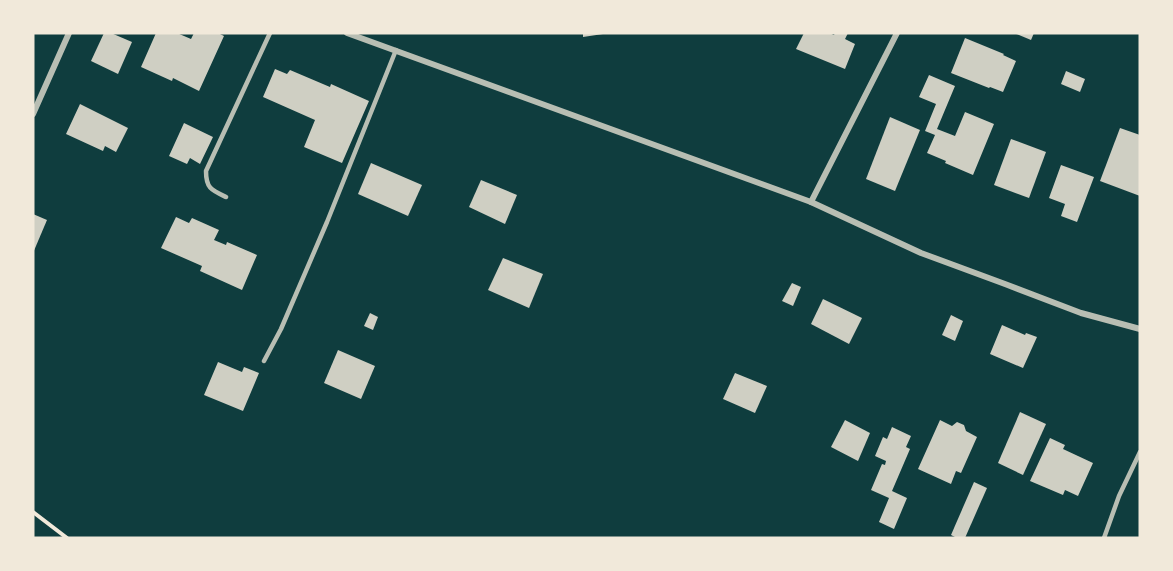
<svg xmlns="http://www.w3.org/2000/svg" width="1173" height="571" viewBox="0 0 1173 571" font-family="Karla,sans-serif">
<style>
.building{fill:#cfcfc3}
.lines{fill:none;stroke-linecap:round;stroke-linejoin:round}
.path{stroke:#f1e9da;stroke-width:4}
.service{stroke:#b8beb3;stroke-width:4.5}
.minor{stroke:#b8beb3;stroke-width:6}
</style>
<rect width="100%" height="100%" fill="#0f3d3e"/>
<g class="building">
<path d="M104 33H111L132 42 118 74 91 61Z"/>
<path d="M156 33H177L191 39 194 33H218L224 36 199 91 173 78 172 81 141 67Z"/>
<path d="M583 33H603V34L583 37Z"/>
<path d="M804 33H829L834 35 835 33H848L845 39 855 44 845 69 796 49Z"/>
<path d="M1014 33H1034L1031 40Z"/>
<path d="M965 38 1004 54 1003 55 1016 61 1003 92 990 87 989 88 951 73Z"/>
<path d="M275 69 287 74 290 70 330 87 331 84 369 101 342 163 304 147 315 120 263 97Z"/>
<path d="M1066 71 1085 79 1080 92 1061 84Z"/>
<path d="M929 75 955 86 937 129 955 136 965 112 994 124 973 175 945 163 946 161 927 153 935 135 925 131 936 104 919 97Z"/>
<path d="M80 104 128 128 116 152 105 146 103 151 66 134Z"/>
<path d="M890 117 920 130 895 191 866 179Z"/>
<path d="M184 123 213 137 200 164 190 158 187 164 169 156Z"/>
<path d="M1120 128 1140 135V196L1100 181Z"/>
<path d="M1011 139 1046 152 1029 198 994 185Z"/>
<path d="M371 163 422 185 408 216 358 194Z"/>
<path d="M1061 165 1094 177 1077 222 1061 216 1065 204 1049 198Z"/>
<path d="M481 180 517 195 505 224 469 207Z"/>
<path d="M33 214 47 220 33 253Z"/>
<path d="M176 217 189 223 192 218 219 230 214 240 226 245 227 242 257 255 242 290 200 271 202 266 161 248Z"/>
<path d="M503 258 543 274 529 308 488 290Z"/>
<path d="M792 283 801 287 793 306 782 301Z"/>
<path d="M823 299 862 318 849 344 811 324Z"/>
<path d="M370 313 378 317 373 330 364 326Z"/>
<path d="M951 315 963 321 955 341 942 335Z"/>
<path d="M1002 325 1025 335 1026 333 1037 337 1023 368 990 354Z"/>
<path d="M338 350 375 366 361 399 324 383Z"/>
<path d="M218 362 242 372 244 367 259 373 243 411 204 395Z"/>
<path d="M735 373 767 386 755 413 723 399Z"/>
<path d="M1020 412 1046 424 1023 475 998 463Z"/>
<path d="M845 420 870 433 858 461 831 447Z"/>
<path d="M940 420 952 426 957 422 964 425 966 431 977 437 961 473 956 471 951 484 918 469Z"/>
<path d="M892 427 911 436 906 447 910 449 892 491 907 498 894 529 879 522 889 498 871 490 882 464 885 465 886 461 875 456 883 437 887 439Z"/>
<path d="M1050 438 1065 445 1063 449 1093 463 1078 496 1065 490 1063 495 1030 481Z"/>
<path d="M974 482 987 488 965 538H957L951 535Z"/>
</g>
<g class="lines">
<path class="path" d="M33 512 67 538"/>
<g class="service">
<path d="M226 197C211 190 206 188 206 171L270 33"/>
<path d="M264 361 281 329 327 222 396 50"/>
<path d="M1104 538 1119 496 1140 452"/>
</g>
<g class="minor">
<path d="M347 33 811 202 921 253 1005 284 1081 313 1140 329"/>
<path d="M33 114 69 33"/>
<path d="M811 202 897 33"/>
</g>
</g>
<rect width="1173" height="571" fill="none" stroke="#f1e9da" stroke-width="69"/>
</svg>
